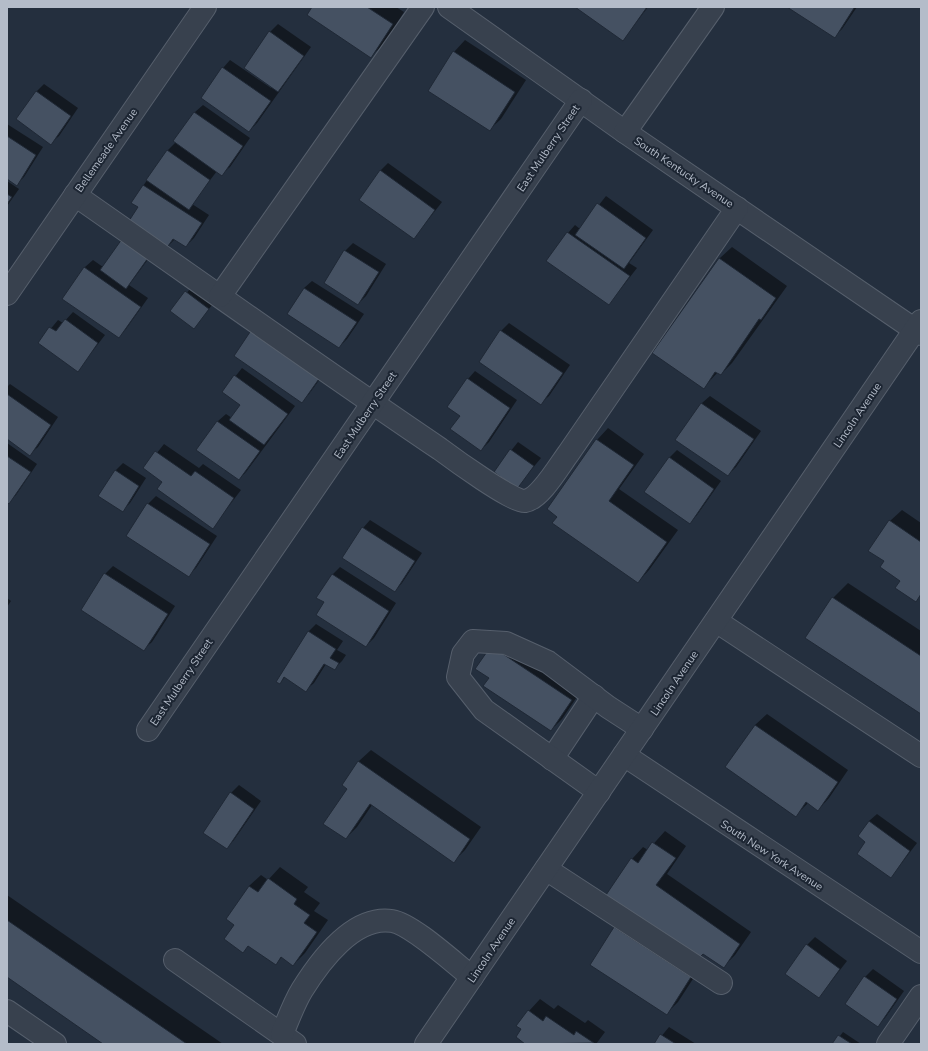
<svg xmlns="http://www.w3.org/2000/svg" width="928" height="1051" viewBox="0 0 928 1051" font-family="'Nunito Sans',sans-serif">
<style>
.shadow{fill:#0007}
.building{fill:#455162;stroke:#1f2835}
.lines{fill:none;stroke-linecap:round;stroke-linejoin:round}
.minor-casing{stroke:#565f6c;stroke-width:24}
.minor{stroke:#38414e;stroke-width:22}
.labels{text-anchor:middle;stroke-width:4;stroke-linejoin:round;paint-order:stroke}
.street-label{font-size:11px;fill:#b4bcc9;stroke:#1d2633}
</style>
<rect width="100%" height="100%" fill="#242f3e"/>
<g class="shadow">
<path d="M313 7H396L404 12 383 45 371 56Z"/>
<path d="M576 7H648L623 40Z"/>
<path d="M789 7H857L842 29 834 37Z"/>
<path d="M278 24 311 47 257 123 249 131 223 68 230 60 271 88 270 32Z"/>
<path d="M465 40 526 80 501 119 489 130 454 52Z"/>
<path d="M44 84 78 108 59 136 51 143 36 92Z"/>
<path d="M203 105 250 138 230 167 222 174 217 171 192 204 209 215 194 238 186 246 175 239 166 248 139 207 143 186 168 150 176 142 175 141 195 112Z"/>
<path d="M7 124 43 147 24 177 17 184 7 178Z"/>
<path d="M388 163 442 202 414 238 380 171Z"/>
<path d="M7 181 19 189 7 206Z"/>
<path d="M606 196 653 230 629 263 637 268 609 304 568 233 575 225 580 229Z"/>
<path d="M353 243 386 264 366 296 358 304 325 283 345 251Z"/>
<path d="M732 247 787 286 732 363 721 374 718 372 704 387 654 352 720 258Z"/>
<path d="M155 250 129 285 148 298 126 329 119 337 64 298 85 267 93 260 103 267Z"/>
<path d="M312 281 364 314 347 339 339 347 288 314 304 288Z"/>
<path d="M194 284 216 300 194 328 172 311Z"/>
<path d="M73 312 105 335 78 370 39 343 58 320 63 323Z"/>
<path d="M261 322 328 368 309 394 301 402Z"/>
<path d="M509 323 570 365 549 396 541 403 501 331Z"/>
<path d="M242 368 295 406 246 472 239 479 198 450 218 421 226 414 232 418 241 404 223 392Z"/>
<path d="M475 371 517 400 489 442 481 450 461 416 468 379Z"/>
<path d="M10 384 58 417 38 447 30 454 7 438V387Z"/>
<path d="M710 396 761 431 736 467 728 475 677 440 702 403Z"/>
<path d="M608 428 644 454 619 489 678 530 649 570 638 582 554 523 597 440Z"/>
<path d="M518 442 541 458 517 487 495 471Z"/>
<path d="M7 443 37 464 16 495 9 502 7 501Z"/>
<path d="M164 444 199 468 203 464 241 490 213 527 163 481 145 468Z"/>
<path d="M677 450 721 481 697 515 690 523 669 458Z"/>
<path d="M123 463 146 478 130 503 123 510 115 471Z"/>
<path d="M156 496 217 536 196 568 189 575 148 504Z"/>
<path d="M902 510 921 523V595L916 600 886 561 890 521Z"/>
<path d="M370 520 422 553 402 583 395 591 363 528Z"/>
<path d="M113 566 175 606 152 642 144 649 82 609 105 574Z"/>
<path d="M340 567 396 603 374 638 366 646 325 602 318 597 333 574Z"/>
<path d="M848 583 921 631V713L833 598Z"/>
<path d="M7 598 11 601 7 607Z"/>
<path d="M316 624 343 641 337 650 346 655 342 661 334 669 326 664 314 683 306 690 285 677 280 683 277 681 309 631Z"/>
<path d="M492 647 583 688 562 719 551 730Z"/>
<path d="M767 714 848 770 829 798 818 810 808 803 796 815 755 725Z"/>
<path d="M371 750 481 827 465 850 454 861 372 805 357 827 346 838 349 788 343 784 359 761Z"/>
<path d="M239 785 261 801 234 840 227 848 231 793Z"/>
<path d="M877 814 917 843 891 877 867 842 869 821Z"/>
<path d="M665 831 686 846 667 874 751 932 735 955 723 967 632 859 643 847 648 850Z"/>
<path d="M280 867 308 887 304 892 320 903 314 911 328 920 305 953 293 965 282 957 276 964 249 945 243 951 236 925 249 886 261 875 268 880Z"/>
<path d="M7 895 223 1044H105L7 976Z"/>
<path d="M626 916 702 965 678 1002 667 1013 615 928Z"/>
<path d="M815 937 847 961 819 997 807 945Z"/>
<path d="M873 969 904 991 885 1018 877 1026 865 977Z"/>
<path d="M540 999 554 1009 558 1005 585 1023 588 1020 605 1032 596 1044H526L522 1029 529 1011Z"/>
<path d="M669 1027 696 1044H655Z"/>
<path d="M843 1032 861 1044H834Z"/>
</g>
<g class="building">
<path d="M312 7H367L393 24 371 58 307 15Z"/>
<path d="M575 7H647L623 41Z"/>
<path d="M787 7H853L854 8 835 38Z"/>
<path d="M269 31 304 56 278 92 244 68Z"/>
<path d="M453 51 515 92 490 131 428 91Z"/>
<path d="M222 67 271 101 249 132 201 98Z"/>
<path d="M36 91 71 116 51 145 16 119Z"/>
<path d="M194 112 243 146 222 176 173 141Z"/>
<path d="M7 136 36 155 17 186 7 179Z"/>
<path d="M167 150 210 180 189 210 146 180Z"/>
<path d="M380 170 435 210 414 239 359 200Z"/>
<path d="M143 185 202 223 186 247 173 239 166 249 127 224 138 207 131 203Z"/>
<path d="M7 194 12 197 7 204Z"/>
<path d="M597 203 646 238 624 269 575 235Z"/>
<path d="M567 232 630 276 609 305 546 261Z"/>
<path d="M122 239 148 258 126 289 100 270Z"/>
<path d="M344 250 379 272 358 305 324 283Z"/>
<path d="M719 258 776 298 761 320 759 319 721 375 715 372 704 389 652 353Z"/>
<path d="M84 267 141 307 119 338 62 299Z"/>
<path d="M304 288 357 322 339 348 287 314Z"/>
<path d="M185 291 209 309 194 329 170 311Z"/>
<path d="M65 319 98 343 78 372 38 343 49 327 56 331Z"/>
<path d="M252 329 321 376 302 403 234 356Z"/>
<path d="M500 330 563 373 541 405 479 362Z"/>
<path d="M234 375 288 414 264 445 229 420 240 405 222 392Z"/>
<path d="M467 378 510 408 481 451 450 429 460 416 447 407Z"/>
<path d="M7 394 51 425 30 456 7 439Z"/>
<path d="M701 403 754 439 728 476 675 440Z"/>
<path d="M217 421 260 451 239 480 196 450Z"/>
<path d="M596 439 634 465 609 501 667 542 638 583 552 523 557 517 547 509Z"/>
<path d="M510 449 534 466 517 489 494 472Z"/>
<path d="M155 451 191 476 195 471 234 498 213 529 157 489 162 482 143 468Z"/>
<path d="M7 456 31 472 9 504 7 502Z"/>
<path d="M669 457 714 489 690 524 644 492Z"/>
<path d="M115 470 139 486 123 512 98 496Z"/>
<path d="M147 503 210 544 189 577 126 536Z"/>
<path d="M889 520 921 542V594L916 602 895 588 900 581 880 567 884 561 868 551Z"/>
<path d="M362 527 415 561 395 592 342 558Z"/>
<path d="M104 573 168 614 144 651 81 610Z"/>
<path d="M332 574 389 611 366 647 316 615 324 602 316 598Z"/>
<path d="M832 597 921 656V714L805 638Z"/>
<path d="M308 631 336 649 330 658 339 663 335 670 324 664 306 692 284 677 280 684 276 682Z"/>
<path d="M491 646 572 700 551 731 483 686 489 678 475 669Z"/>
<path d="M755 725 838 782 818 811 806 802 796 817 725 767Z"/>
<path d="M358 761 470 839 454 863 370 804 346 839 323 824 347 789 342 785Z"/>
<path d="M230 792 254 809 227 849 203 833Z"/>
<path d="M869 821 910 851 891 878 857 854 865 842 858 836Z"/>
<path d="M652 842 676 858 656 885 740 944 724 968 703 954 698 959 606 895 631 858 638 863Z"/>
<path d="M268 878 297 899 294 904 310 915 304 923 317 932 293 966 281 957 276 965 248 946 243 953 224 939 234 925 226 919 249 886 258 892Z"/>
<path d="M7 920 187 1044H103L7 977Z"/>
<path d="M614 927 691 977 667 1015 590 965Z"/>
<path d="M806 944 840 969 819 998 785 974Z"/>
<path d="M864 976 897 999 878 1027 845 1004Z"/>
<path d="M528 1010 543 1021 546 1016 574 1035 576 1031 594 1043 525 1044 516 1037 521 1029 516 1026Z"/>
<path d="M660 1034 676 1044H654Z"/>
<path d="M838 1035 852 1044H832Z"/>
</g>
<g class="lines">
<g class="minor-casing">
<g id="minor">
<path d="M449 7 625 132 921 334"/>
<path d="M625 132 713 7"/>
<path d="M75 195C197 280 317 366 440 449 452 458 514 503 525 501 540 499 559 466 568 454L737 208"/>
<path d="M7 294 205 7"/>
<path d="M220 296 423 7"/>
<path d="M716 621 921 756"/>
<path d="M148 730 581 100"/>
<path d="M624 755 921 952"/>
<path d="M552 759 594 696"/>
<path d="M599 792 484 710 458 677 463 654 473 641 506 643 548 662 608 707 642 729"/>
<path d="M546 869 721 983"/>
<path d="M175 960 295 1044"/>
<path d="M7 1011 55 1044"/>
<path d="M282 1034C288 1020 294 1003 302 990 320 961 354 915 392 921 412 924 455 964 472 977"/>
<path d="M426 1044 921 321"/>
<path d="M888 1044 921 996"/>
</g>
</g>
<use href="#minor" class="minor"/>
</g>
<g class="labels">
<g class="street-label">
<text transform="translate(548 148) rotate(-56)" y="4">East Mulberry Street</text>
<text transform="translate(106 150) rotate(-55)" y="4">Bellemeade Avenue</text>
<text transform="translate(684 172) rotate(34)" y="4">South Kentucky Avenue</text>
<text transform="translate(365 415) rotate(-56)" y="4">East Mulberry Street</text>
<text transform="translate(857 415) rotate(-56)" y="4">Lincoln Avenue</text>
<text transform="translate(181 682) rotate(-56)" y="4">East Mulberry Street</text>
<text transform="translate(674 683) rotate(-56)" y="4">Lincoln Avenue</text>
<text transform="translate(772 855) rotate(33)" y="4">South New York Avenue</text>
<text transform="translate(491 950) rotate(-56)" y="4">Lincoln Avenue</text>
</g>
</g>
<rect width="928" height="1051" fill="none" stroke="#b4bcc9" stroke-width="16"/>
</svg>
